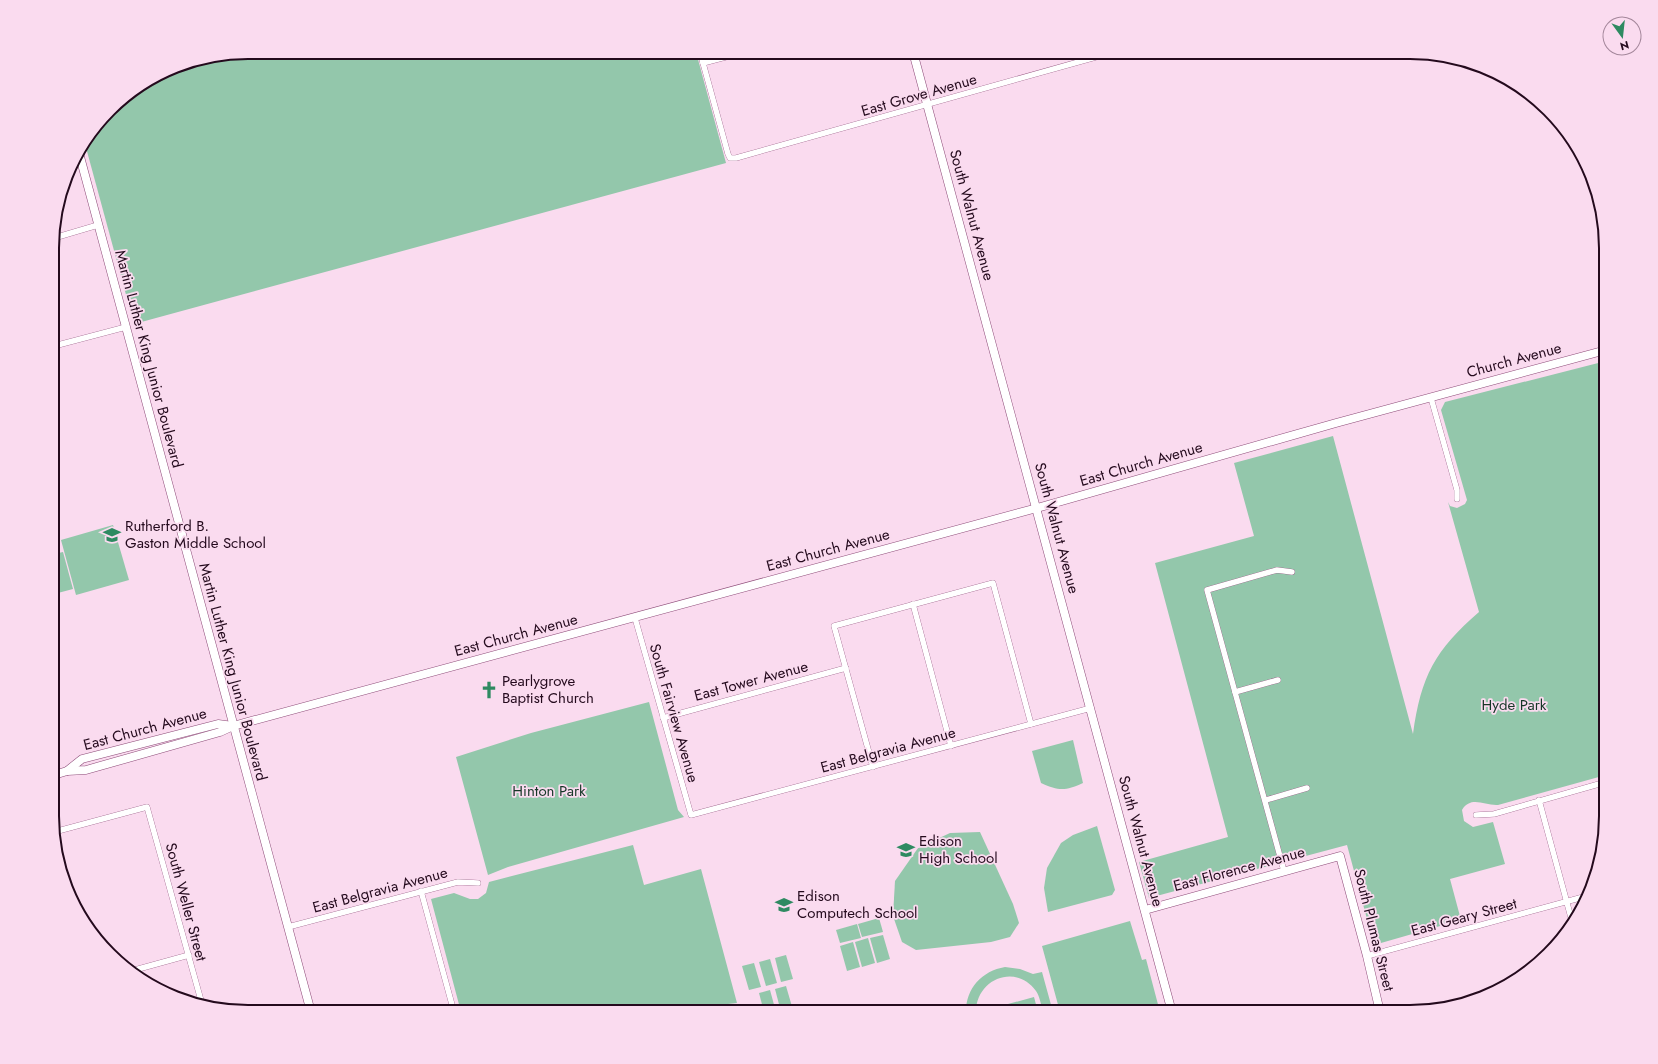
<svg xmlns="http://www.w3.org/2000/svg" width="1658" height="1064" viewBox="0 0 1658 1064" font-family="Jost,sans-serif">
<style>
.green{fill:#93c7ab}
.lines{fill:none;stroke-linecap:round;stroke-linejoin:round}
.street-casing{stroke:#8d4b78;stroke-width:6}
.secondary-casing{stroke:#8d4b78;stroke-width:9}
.street{stroke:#fff;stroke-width:5.5}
.secondary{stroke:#fff;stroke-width:8}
.labels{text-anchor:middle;stroke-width:3.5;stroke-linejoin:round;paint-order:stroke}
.street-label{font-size:15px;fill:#240a1d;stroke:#fadbef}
.poi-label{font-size:15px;fill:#240a1d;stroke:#fadbef;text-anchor:start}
.park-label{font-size:15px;fill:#163727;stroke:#fadbef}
.rim{fill:none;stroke:#240a1d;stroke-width:2}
</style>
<rect width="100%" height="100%" fill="#fadbef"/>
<g class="green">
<path d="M248 52H696L726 163 134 324 85 144 119 101 173 67Z"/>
<path d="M1606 361V775L1498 805C1485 806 1471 795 1462 810L1464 821 1473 827 1493 822 1505 864 1450 879 1461 920 1374 945 1347 845 1149 898 1139 862 1228 837 1155 563 1254 536 1234 463 1333 436 1413 734C1421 676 1435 650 1479 612L1448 502 1450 506 1457 508 1465 504 1467 500 1441 410 1445 402Z"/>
<path d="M113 525 129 580 76 595 61 540Z"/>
<path d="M63 552 73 589 54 594V554Z"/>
<path d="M649 702 678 810 684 817 508 867 488 875 456 757 531 733Z"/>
<path d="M1073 740 1083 783C1065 791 1059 791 1041 783L1032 751Z"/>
<path d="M1097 826 1115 890 1112 895 1048 912 1044 888 1047 868 1061 843 1073 835Z"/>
<path d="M980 832 1013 904 1019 923 1010 937 991 942 916 950 902 942 893 916 895 881 918 848 950 833Z"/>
<path d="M633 845 644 885 701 869 737 1003 728 1004 698 1012H461L431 899 454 893 470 899H478L486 893 489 882Z"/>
<path d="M879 918 883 932 862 937 858 924Z"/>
<path d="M1130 921 1142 960 1146 959 1160 1012H1060L1042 946Z"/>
<path d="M857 924 861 938 840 943 836 930Z"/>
<path d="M883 935 890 959 877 963 870 938Z"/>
<path d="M868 938 875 963 862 967 855 942Z"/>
<path d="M853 942 860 967 847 971 840 946Z"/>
<path d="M786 955 793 979 781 982 775 958Z"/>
<path d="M770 959 777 983 766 986 759 962Z"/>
<path d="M754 963 761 987 749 990 742 966Z"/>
<path d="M1005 967 1020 969 1033 974 1042 972 1053 1012H1043C1041 1005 1040 997 1036 991 1016 963 976 979 976 1012H966C966 988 982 971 1005 967Z"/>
<path d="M786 986 793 1010 781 1012 775 989Z"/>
<path d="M770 990 776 1012H764L759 993Z"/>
<path d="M1034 997 1038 1012H986V1010Z"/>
</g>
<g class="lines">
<g class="street-casing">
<g id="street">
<path d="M700 52 728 154 730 158H736L1114 52"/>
<path d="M703 63 745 52"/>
<path d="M54 238 98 225"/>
<path d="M54 346 126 327"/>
<path d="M1431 398 1457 490V499"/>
<path d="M913 604 951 746"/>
<path d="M635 618 691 815 1091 708"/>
<path d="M1235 692 1278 680"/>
<path d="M663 718 846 668"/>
<path d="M873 767 834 626 993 583 1031 724"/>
<path d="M1266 800 1307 788"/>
<path d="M1539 800 1573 925"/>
<path d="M1476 815 1494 814 1606 782"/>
<path d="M54 832 147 807 202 1004"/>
<path d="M1284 871 1207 590 1277 570 1292 572"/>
<path d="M421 891 454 1012"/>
<path d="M288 927 458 882 478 883"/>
<path d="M1367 956 1587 896"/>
<path d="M131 971 189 955"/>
</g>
</g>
<g class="secondary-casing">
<g id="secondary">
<path d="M913 52 1172 1012"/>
<path d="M79 153 311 1012"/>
<path d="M67 771 82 759 218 724 233 726"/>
<path d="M54 775 67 771 86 770 220 732 233 726 1037 508 1336 423 1606 350"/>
<path d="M1145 910 1340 856 1367 956 1380 1012"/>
</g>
</g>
<use href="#street" class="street"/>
<use href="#secondary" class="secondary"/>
</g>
<defs>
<g id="school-bare" transform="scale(1.38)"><path d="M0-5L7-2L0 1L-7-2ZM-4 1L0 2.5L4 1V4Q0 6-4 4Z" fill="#2e8a61" stroke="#fadbef" stroke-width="2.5" paint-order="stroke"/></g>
<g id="church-bare" transform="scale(1.38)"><path d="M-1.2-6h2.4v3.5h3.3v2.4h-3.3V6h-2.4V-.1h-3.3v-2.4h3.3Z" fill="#2e8a61" stroke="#fadbef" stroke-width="2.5" paint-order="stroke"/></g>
</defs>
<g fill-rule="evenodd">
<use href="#school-bare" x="112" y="535"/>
<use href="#church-bare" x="489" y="690"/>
<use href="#school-bare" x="906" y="850"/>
<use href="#school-bare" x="784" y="905"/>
</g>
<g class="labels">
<g class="street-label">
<text transform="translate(919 95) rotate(-16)" y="5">East Grove Avenue</text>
<text transform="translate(972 215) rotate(75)" y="5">South Walnut Avenue</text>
<text transform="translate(149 359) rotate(75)" y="5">Martin Luther King Junior Boulevard</text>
<text transform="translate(1514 360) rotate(-15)" y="5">Church Avenue</text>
<text transform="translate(1141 464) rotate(-16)" y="5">East Church Avenue</text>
<text transform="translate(1057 528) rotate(75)" y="5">South Walnut Avenue</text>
<text transform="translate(828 550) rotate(-15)" y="5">East Church Avenue</text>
<text transform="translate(516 635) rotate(-15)" y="5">East Church Avenue</text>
<text transform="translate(233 672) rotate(75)" y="5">Martin Luther King Junior Boulevard</text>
<text transform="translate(751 681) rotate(-15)" y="5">East Tower Avenue</text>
<text transform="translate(674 713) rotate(74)" y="5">South Fairview Avenue</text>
<text transform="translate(145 729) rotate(-15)" y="5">East Church Avenue</text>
<text transform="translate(888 750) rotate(-15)" y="5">East Belgravia Avenue</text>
<text transform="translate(1141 841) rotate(75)" y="5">South Walnut Avenue</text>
<text transform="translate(1239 869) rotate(-15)" y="5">East Florence Avenue</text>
<text transform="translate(380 890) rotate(-15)" y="5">East Belgravia Avenue</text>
<text transform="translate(186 902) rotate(75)" y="5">South Weller Street</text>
<text transform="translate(1464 917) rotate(-15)" y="5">East Geary Street</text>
<text transform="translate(1374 930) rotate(76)" y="5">South Plumas Street</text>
</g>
<g class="poi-label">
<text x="125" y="531">Rutherford B.<tspan x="125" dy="17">Gaston Middle School</tspan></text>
<text x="502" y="686">Pearlygrove<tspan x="502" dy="17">Baptist Church</tspan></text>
<text x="919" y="846">Edison<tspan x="919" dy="17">High School</tspan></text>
<text x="797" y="901">Edison<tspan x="797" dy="17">Computech School</tspan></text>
</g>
<g class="park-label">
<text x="1514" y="710">Hyde Park</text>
<text x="549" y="796">Hinton Park</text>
</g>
</g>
<path d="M0 0H1658V1064H0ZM248 59H1410A189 189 0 0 1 1599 248V816A189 189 0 0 1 1410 1005H248A189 189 0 0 1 59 816V248A189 189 0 0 1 248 59Z" fill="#fadbef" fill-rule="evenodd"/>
<path class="rim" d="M248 59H1410A189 189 0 0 1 1599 248V816A189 189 0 0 1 1410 1005H248A189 189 0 0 1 59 816V248A189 189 0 0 1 248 59Z"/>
<g transform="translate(1622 36) rotate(165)"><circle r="19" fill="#fadbef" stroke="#a4879b"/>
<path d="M0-3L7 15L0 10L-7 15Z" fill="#2e8a61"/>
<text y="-6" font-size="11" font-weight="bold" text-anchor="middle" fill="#240a1d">N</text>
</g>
</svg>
